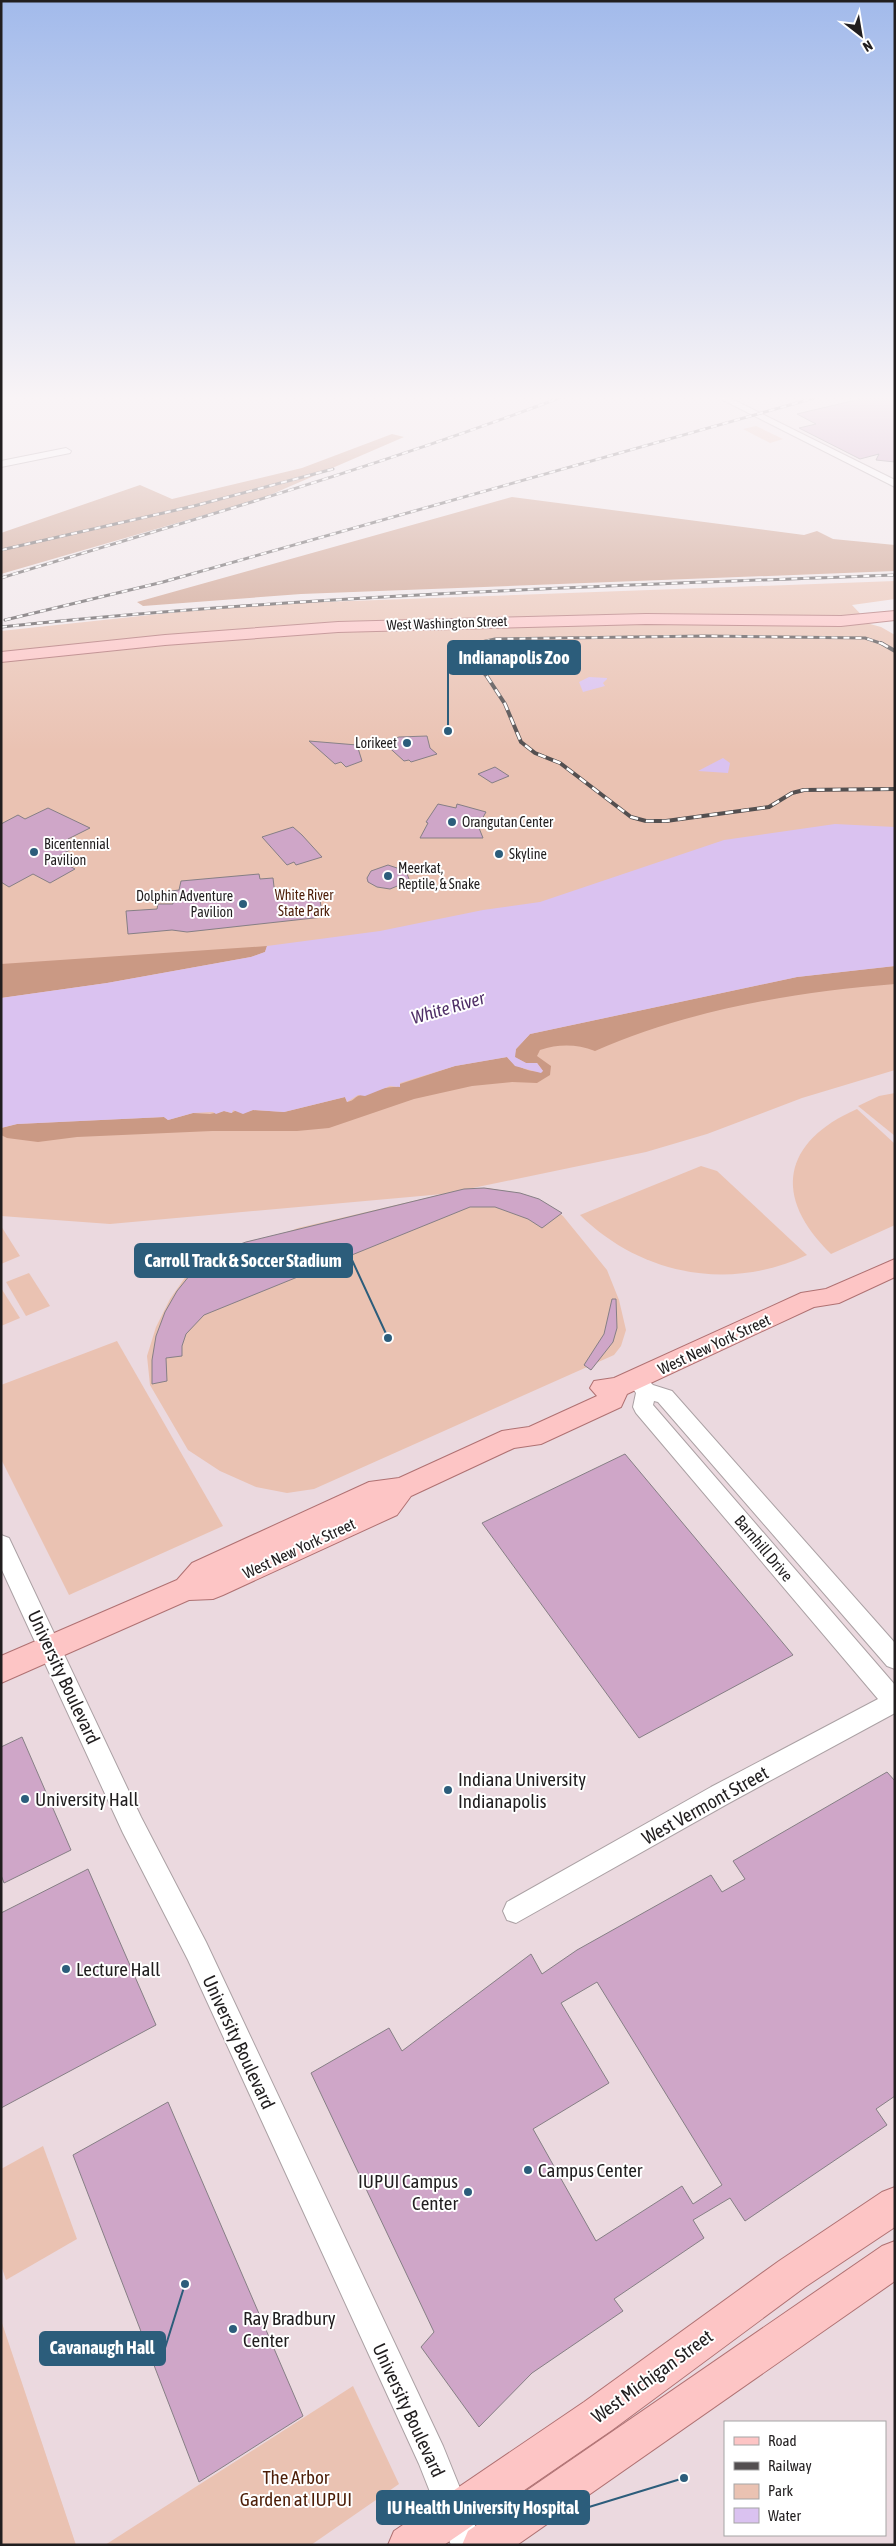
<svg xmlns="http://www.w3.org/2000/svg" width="896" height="2546" viewBox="0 0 896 2546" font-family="'Asap Condensed',sans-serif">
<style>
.built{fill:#ebd9df;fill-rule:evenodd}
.green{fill:#eac2b2}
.forest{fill:#ca9984}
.water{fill:#dac2f0}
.building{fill:#cfa6c8;stroke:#867f85;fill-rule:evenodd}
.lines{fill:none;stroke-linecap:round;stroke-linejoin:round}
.minor-casing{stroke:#aba1a4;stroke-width:2}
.major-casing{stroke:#af7172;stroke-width:2}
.minor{fill:#fff;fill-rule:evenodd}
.major{fill:#fdc5c5;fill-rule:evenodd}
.rail-far1-casing{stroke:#534f50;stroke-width:3}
.rail-casing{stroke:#534f50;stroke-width:4}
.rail-far1{stroke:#fff;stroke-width:2;stroke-dasharray:6;stroke-linecap:butt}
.rail{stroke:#fff;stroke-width:2.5;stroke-dasharray:8;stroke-linecap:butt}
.poi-dot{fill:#2c5d7b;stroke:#fff;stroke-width:2}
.labels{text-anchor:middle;stroke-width:4;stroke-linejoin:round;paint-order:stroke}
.far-street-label{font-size:14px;fill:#211e1f;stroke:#fff}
.far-poi-label{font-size:14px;fill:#211e1f;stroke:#fff;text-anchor:start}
.far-park-label{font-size:14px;fill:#4d1e08;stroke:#fff}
.street-label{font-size:16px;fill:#211e1f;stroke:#fff}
.water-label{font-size:18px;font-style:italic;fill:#503067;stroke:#fff}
.near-street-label{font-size:19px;fill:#211e1f;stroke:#fff}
.near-poi-label{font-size:19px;fill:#211e1f;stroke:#fff;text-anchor:start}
.near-park-label{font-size:19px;fill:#4d1e08;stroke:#fff}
.leader{fill:none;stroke:#2c5d7b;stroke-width:2}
.callout-dot{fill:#2c5d7b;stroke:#fff;stroke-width:2}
.callout{fill:#2c5d7b;stroke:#2c5d7b;stroke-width:2}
.callout-label{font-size:18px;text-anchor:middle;font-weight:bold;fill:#fff}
</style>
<rect width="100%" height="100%" fill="#f1e7ea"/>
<path class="built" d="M895 1014V2545H1V1158ZM725 2422H885V2535H725Z"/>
<g class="green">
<path d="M756 426 783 439 770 443 743 429Z"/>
<path d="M895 581V599L852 605 870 624 881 627 895 635V1070L802 1098 707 1134 646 1152 463 1190 488 1188 526 1195 547 1204 563 1216 607 1270 619 1300 626 1330 621 1346 614 1355 314 1489 287 1493 256 1487 220 1471 188 1450 150 1385 147 1356 156 1327 170 1299 191 1269 298 1228 443 1194 110 1224 1 1216V631L243 605Z"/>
<path d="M895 1093V1136L858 1106 879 1096Z"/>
<path d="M857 1109 895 1144V1225L831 1254C772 1197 782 1142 857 1109Z"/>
<path d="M701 1166 717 1171 807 1255C729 1292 641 1275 580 1215Z"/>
<path d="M1 1226 20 1256 1 1264Z"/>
<path d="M29 1273 50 1306 26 1316 6 1282Z"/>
<path d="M1 1288 20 1318 1 1326Z"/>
<path d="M117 1341 223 1526 69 1595 1 1459V1385Z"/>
<path d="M43 2146 77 2239 6 2280 1 2265V2169Z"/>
<path d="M1 2323H2L76 2545H1Z"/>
<path d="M353 2386 399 2484 311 2545H105Z"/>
</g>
<g class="forest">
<path d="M392 434 404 437 263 498 1 574V533L140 485 172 499 302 468Z"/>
<path d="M512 497 804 535 817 531 833 539 895 545V571L301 594 143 606 137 602Z"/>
<path d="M267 946 265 952 251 957 107 983 1 998V964Z"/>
<path d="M895 966V984C793 992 689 1010 595 1051 576 1044 559 1044 540 1050L537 1056 551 1066 550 1075 537 1083 512 1082 472 1086 414 1099 329 1128 297 1131H212L77 1137 38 1142 7 1138 1 1135V1128L17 1124 164 1117 168 1120 193 1113 210 1114 224 1111 231 1113 237 1110 243 1113 253 1110 284 1112 345 1097 347 1102C353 1101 353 1099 358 1096 365 1092 389 1086 397 1087L400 1084 455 1066 507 1057C517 1067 529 1073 543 1071L537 1063H526L514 1057 516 1049 530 1034 797 977Z"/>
</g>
<g class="water">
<path d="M589 677 607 678V679L603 683 605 686 583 692 579 682Z"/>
<path d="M723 758 730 763 728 773 698 771Z"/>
<path d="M835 824 895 827V966L797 977 530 1034 516 1049 515 1057 526 1063H537L543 1071 541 1073 515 1066 507 1057 455 1066 400 1083V1087L390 1086 365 1096 358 1095 347 1102 345 1097 284 1112 253 1110 243 1114 233 1110 232 1113 224 1111 216 1114 213 1112 193 1113 168 1120 164 1117 17 1124 1 1128V998L107 983 251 957 265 952 267 946 380 931 483 910 540 902 724 840Z"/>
</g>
<g class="building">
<path d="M877 395H895V462L876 460 879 454 860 459 799 428 816 424 797 414Z"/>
<path d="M427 736 430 748 437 754 411 762 409 760 404 761 383 742 399 737Z"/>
<path d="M309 741 357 745 362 761 346 767 341 762 335 764Z"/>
<path d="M495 767 509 776 492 783 478 774Z"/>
<path d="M438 804 456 808 457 804 486 812 481 821 489 825 479 828 483 838H420L428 823 426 822Z"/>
<path d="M48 808 90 828 68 839 79 845 55 858 75 869 50 883 33 874 9 887 1 882V824L18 815 25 819Z"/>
<path d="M293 827 302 835 322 857 296 865 294 862 287 865 262 837Z"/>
<path d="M388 865 406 871 409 879 407 882 390 889 377 887 368 882 367 878 371 871Z"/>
<path d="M259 874 260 879 273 878 275 895 295 892 298 897 319 895 323 917 187 932 172 930 128 934 126 911 157 909 158 904H173L171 891 179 890 181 881Z"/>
<path d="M484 1188 520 1193 539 1199 562 1213 542 1228 528 1219 495 1207H470L204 1315 186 1334 182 1346V1356L166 1358 167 1381 152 1384V1360L156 1336 165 1312 177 1291 194 1270 205 1261 224 1250 246 1242 464 1189Z"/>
<path d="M612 1299H616L617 1328 613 1342 591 1370 584 1365 604 1334Z"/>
<path d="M625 1454 793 1655 639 1738 482 1523Z"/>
<path d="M22 1737 71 1850 4 1883 1 1875V1747Z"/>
<path d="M887 1772 895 1781V2096L876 2109 887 2125 745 2221 730 2198 693 2220 704 2238 614 2299 623 2311 532 2373 479 2427 421 2347 434 2332 311 2073 389 2028 402 2051 531 1954 542 1974 577 1950 711 1875 722 1892 745 1879 733 1861ZM597 1982 722 2185 693 2204 682 2186 596 2241 533 2129 609 2083 561 2003Z"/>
<path d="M88 1869 156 2025 1 2108V1913Z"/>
<path d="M168 2102 303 2416 199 2482 73 2155Z"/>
</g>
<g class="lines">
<g class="minor-casing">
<g id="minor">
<path d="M713 395H724L895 480V487Z"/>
<path d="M66 448 71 451 70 453 1 467V461Z"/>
<path d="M638 1374 645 1377 653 1385 672 1391 895 1643V1669L887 1666 658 1402 654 1401 653 1405 895 1685V1713L729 1803 516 1923 507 1920 503 1911 507 1902 711 1787 878 1699 636 1413 633 1407 636 1393 628 1382 631 1377Z"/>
<path d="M1 1535 9 1538 141 1817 206 1942 443 2446 483 2545H451L419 2464 188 1960 123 1833 1 1568Z"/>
</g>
</g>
<g class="major-casing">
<g id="major">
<path d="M895 611V620L841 626 646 624 338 632 165 645 1 662V652L165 635 338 622 646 614 841 616Z"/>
<path d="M895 1259V1277L839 1303 814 1307 627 1394 621 1407 541 1444 514 1448 411 1496 397 1515 223 1595 213 1599 189 1600 1 1683V1656L177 1580 192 1563 369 1482 399 1478 502 1431 529 1427 597 1396 590 1388 594 1381 614 1378 801 1293 826 1289Z"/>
<path d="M895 2187V2227L805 2287 612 2430 444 2545H388L394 2531 584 2402 779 2261 882 2192Z"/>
<path d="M895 2241V2281L517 2545H462L468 2531 882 2246Z"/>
</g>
</g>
<use href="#minor" class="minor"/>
<use href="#major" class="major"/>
<g class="rail-far1-casing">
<g id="rail-far1">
<path d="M1 550 194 506 333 469"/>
<path d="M1 578C191 520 382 466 567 395"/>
<path d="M5 620 163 582 825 395"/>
<path d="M1 627C298 596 596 586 895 575"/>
<path d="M472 644 495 639 706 636 865 638 883 644"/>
</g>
</g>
<g class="rail-casing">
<g id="rail">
<path d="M476 643 464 652 486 675 505 704 521 742 535 753 560 763 631 817 646 821H666L769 807 792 793 804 790 895 789"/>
<path d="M881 643 895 651"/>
</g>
</g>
<use href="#rail-far1" class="rail-far1"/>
<use href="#rail" class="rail"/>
</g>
<linearGradient id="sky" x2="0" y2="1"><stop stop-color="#a2baeb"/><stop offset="0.53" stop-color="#f9f4f6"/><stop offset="1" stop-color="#f9f4f6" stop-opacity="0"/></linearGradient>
<rect width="896" height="751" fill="url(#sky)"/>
<g class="poi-dot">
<circle cx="407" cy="743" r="5"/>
<circle cx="452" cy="822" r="5"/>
<circle cx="34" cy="852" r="5"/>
<circle cx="499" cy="854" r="5"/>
<circle cx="388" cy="876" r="5"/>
<circle cx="243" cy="904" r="5"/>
<circle cx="448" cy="1790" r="5"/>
<circle cx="25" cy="1799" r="5"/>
<circle cx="66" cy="1969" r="5"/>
<circle cx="528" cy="2170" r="5"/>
<circle cx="468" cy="2192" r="5"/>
<circle cx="233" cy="2329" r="5"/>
</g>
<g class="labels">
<g class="far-street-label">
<text transform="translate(447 623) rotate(-2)" y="5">West Washington Street</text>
</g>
<g class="far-poi-label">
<text x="397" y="748" text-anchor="end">Lorikeet</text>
<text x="462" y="827">Orangutan Center</text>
<text x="44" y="849">Bicentennial<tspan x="44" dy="16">Pavilion</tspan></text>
<text x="509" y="859">Skyline</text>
<text x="398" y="873">Meerkat,<tspan x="398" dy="16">Reptile, &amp; Snake</tspan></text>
<text x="233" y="901" text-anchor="end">Dolphin Adventure<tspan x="233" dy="16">Pavilion</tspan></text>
</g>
<g class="far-park-label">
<text x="304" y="900">White River<tspan x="304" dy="16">State Park</tspan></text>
</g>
<g class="street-label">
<text transform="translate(714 1344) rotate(-25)" y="6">West New York Street</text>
<text transform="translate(299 1548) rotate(-25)" y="6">West New York Street</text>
<text transform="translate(764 1548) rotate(50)" y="6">Barnhill Drive</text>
</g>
<g class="water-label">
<text transform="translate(448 1008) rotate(-16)" y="6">White River</text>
</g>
<g class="near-street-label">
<text transform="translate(64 1677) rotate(65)" y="7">University Boulevard</text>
<text transform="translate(705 1805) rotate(-29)" y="7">West Vermont Street</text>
<text transform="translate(239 2042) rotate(65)" y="7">University Boulevard</text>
<text transform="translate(652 2376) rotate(-36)" y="7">West Michigan Street</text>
<text transform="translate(409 2410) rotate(65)" y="7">University Boulevard</text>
</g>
<g class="near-poi-label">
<text x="458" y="1786">Indiana University<tspan x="458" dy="22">Indianapolis</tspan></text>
<text x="35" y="1806">University Hall</text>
<text x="76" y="1976">Lecture Hall</text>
<text x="538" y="2177">Campus Center</text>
<text x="458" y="2188" text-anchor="end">IUPUI Campus<tspan x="458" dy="22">Center</tspan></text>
<text x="243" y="2325">Ray Bradbury<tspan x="243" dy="22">Center</tspan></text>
</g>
<g class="near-park-label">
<text x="296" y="2484">The Arbor<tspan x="296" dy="22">Garden at IUPUI</tspan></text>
</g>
</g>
<path class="leader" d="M448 731L448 657M388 1338L352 1260M185 2284L165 2348M684 2478L589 2507"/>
<g class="callout-dot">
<circle cx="448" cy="731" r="5"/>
<circle cx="388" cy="1338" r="5"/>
<circle cx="185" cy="2284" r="5"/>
<circle cx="684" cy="2478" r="5"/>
</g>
<g class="callout">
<rect x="448" y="641" width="132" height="33" rx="5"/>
<rect x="135" y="1244" width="217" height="33" rx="5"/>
<rect x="40" y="2332" width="125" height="33" rx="5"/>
<rect x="377" y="2491" width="212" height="33" rx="5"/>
</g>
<g class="callout-label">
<text x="514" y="664">Indianapolis Zoo</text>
<text x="243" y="1267">Carroll Track &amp; Soccer Stadium</text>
<text x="102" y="2354">Cavanaugh Hall</text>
<text x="483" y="2514">IU Health University Hospital</text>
</g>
<rect width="896" height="2546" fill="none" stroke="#211e1f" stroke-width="5"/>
<rect x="724" y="2421" width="162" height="115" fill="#ffffff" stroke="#a6a5a5"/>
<rect x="734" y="2437" width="25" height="8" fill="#fdc5c5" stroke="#a6a5a5"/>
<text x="768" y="2446" font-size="15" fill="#211e1f">Road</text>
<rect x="734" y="2462" width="25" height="8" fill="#534f50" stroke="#a6a5a5"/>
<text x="768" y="2471" font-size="15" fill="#211e1f">Railway</text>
<rect x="734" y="2484" width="25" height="15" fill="#eac2b2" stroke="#a6a5a5"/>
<text x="768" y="2496" font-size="15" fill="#211e1f">Park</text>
<rect x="734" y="2508" width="25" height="15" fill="#dac2f0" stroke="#a6a5a5"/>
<text x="768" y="2521" font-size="15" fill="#211e1f">Water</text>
<g transform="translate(861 35) rotate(149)" stroke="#ffffff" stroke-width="4" paint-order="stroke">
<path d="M0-4L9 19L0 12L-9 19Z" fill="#211e1f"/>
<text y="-8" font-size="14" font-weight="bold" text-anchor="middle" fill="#211e1f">N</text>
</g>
</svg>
